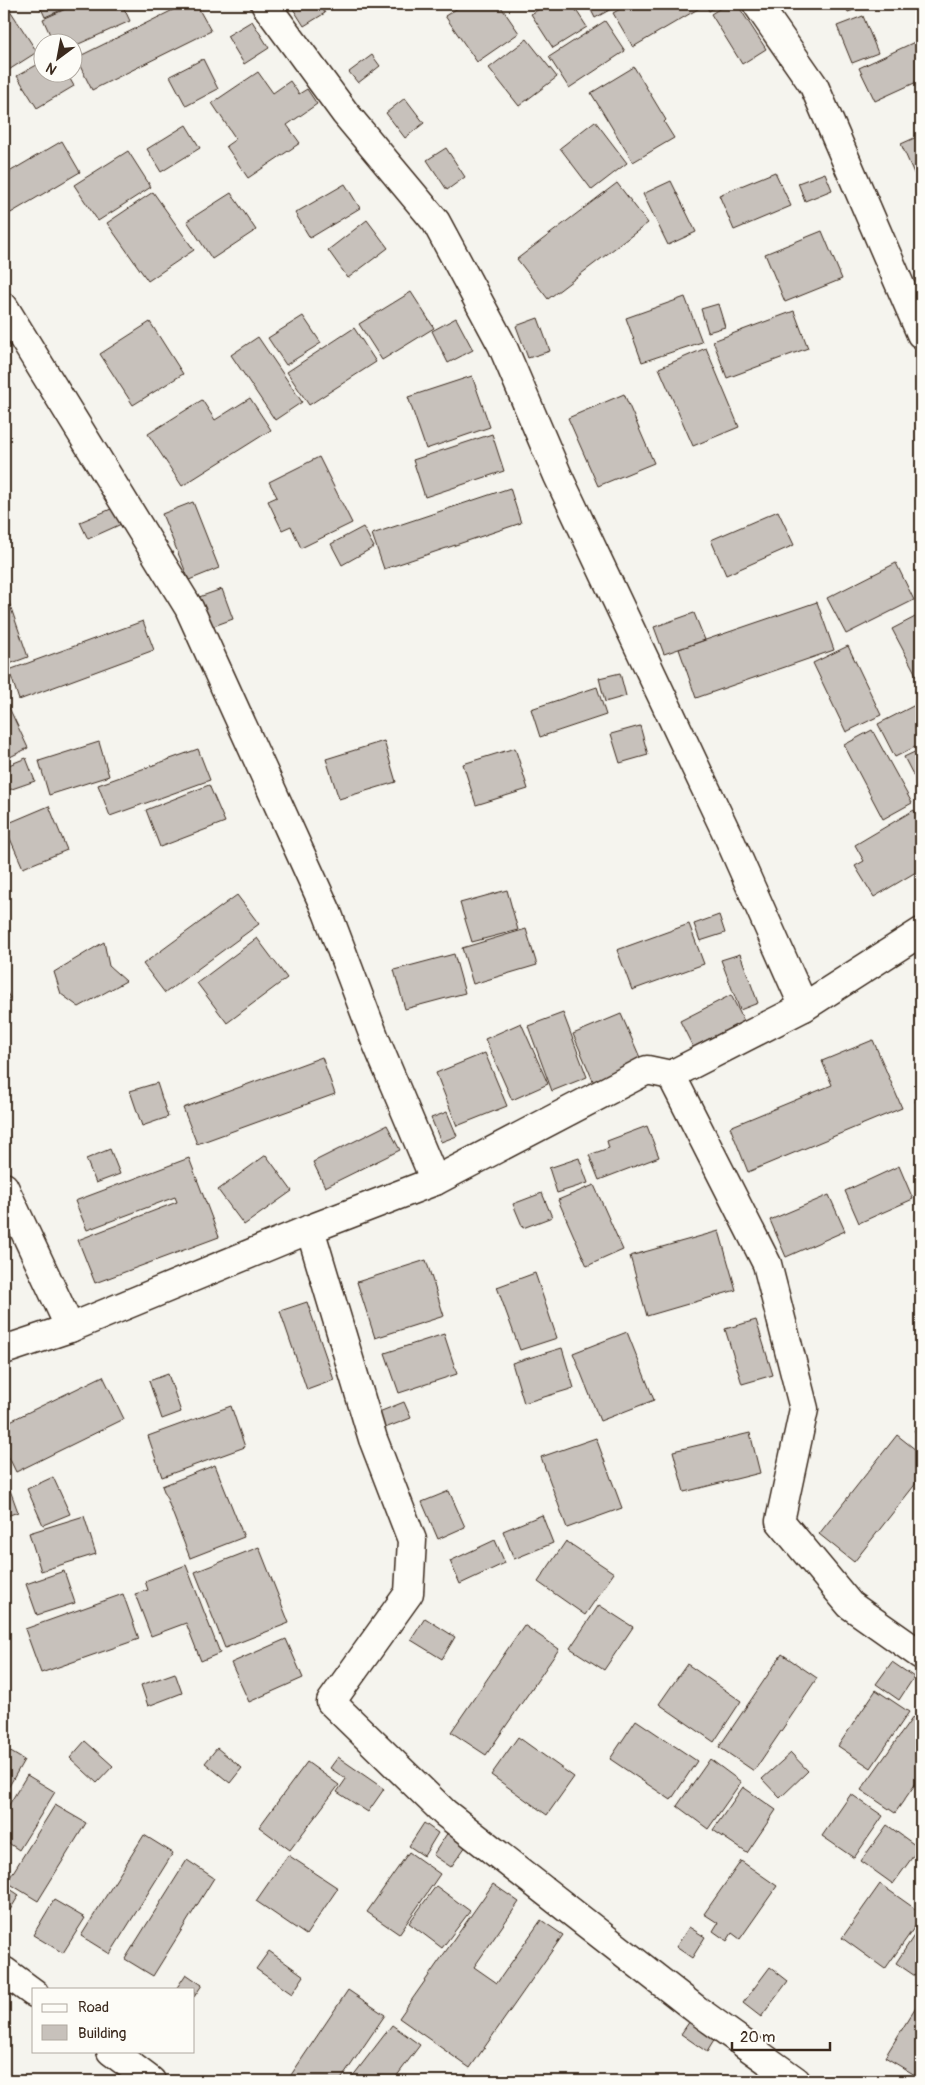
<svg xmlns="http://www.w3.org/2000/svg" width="925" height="2085" viewBox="0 0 925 2085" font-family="Pangolin,sans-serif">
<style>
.building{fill:#c7c1bb;stroke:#3b2a1e}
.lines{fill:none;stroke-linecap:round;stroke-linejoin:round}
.street-casing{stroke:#3b2a1e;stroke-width:31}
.street{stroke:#fdfcf7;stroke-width:28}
</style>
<rect width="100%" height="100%" fill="#f5f4ee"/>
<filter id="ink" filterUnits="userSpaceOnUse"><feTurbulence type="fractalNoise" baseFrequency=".02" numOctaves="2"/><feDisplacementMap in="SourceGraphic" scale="10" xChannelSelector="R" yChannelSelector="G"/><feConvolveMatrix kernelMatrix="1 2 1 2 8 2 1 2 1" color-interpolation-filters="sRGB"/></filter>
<g filter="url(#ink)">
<g class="building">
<path d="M4 4H6L37 52 4 73Z"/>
<path d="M39 4H75L45 17Z"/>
<path d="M77 4H122L130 21 72 47V42H58L56 37 52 39 43 19Z"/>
<path d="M185 4H196L211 31 92 90 76 58Z"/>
<path d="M290 4H319L325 13 304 26Z"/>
<path d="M464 4H499L519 33 477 62 445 16Z"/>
<path d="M548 4H572L587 27 553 48 531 14Z"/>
<path d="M588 4H620L595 18Z"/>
<path d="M629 4H702L703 6 633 47 613 13Z"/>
<path d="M705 4H720L709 11Z"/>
<path d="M727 4H737L766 49 742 64 711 14Z"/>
<path d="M845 4H872L848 12Z"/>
<path d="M863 16 878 53 852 63 837 26Z"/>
<path d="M252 21 269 48 244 64 227 36Z"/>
<path d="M605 21 625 51 569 88 549 57Z"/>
<path d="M527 39 557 77 519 106 489 68Z"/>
<path d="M921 39V80L875 101 859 68Z"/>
<path d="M372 55 380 66 358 83 349 72Z"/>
<path d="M203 59 218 89 186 106 170 76Z"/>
<path d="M42 62V72H66L74 86 37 108 17 76Z"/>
<path d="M634 67 666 120 664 122 674 138 633 162 591 93Z"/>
<path d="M258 72 273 93 290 81 299 94 307 89 317 104 287 125 300 143 248 178 226 146 236 139 212 103Z"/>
<path d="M405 98 424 123 405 138 386 113Z"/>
<path d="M595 121 627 163 592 190 560 148Z"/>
<path d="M186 125 200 148 161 172 147 149Z"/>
<path d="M921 135V177L917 180 901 144Z"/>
<path d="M62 141 80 172 4 217V175Z"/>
<path d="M446 148 465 177 447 190 427 160Z"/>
<path d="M128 151 151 187 98 221 74 185Z"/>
<path d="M775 172 791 206 734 230 719 195Z"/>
<path d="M825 173 832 190 805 201 798 183Z"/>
<path d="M671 181 696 232 668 245 643 194Z"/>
<path d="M617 183 648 223 548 299 517 259Z"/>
<path d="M345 184 360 208 310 238 295 213Z"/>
<path d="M153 192 194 250 148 281 107 223Z"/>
<path d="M231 193 256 230 212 259 187 221Z"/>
<path d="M367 220 388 248 348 278 328 250Z"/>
<path d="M822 231 842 279 785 302 765 254Z"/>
<path d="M411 292 434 328 382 360 359 324Z"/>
<path d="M685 297 702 342 642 362 626 318Z"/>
<path d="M718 304 725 327 708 332 701 309Z"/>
<path d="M794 311 808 348 727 378 713 341Z"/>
<path d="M303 316 321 343 286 365 268 338Z"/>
<path d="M456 318 473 350 448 363 432 331Z"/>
<path d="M538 318 550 351 528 358 516 326Z"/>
<path d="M150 322 183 374 133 405 100 354Z"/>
<path d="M354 328 376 362 309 405 287 372Z"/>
<path d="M258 337 302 402 275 420 231 355Z"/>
<path d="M706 348 739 427 693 446 659 368Z"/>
<path d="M472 376 490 427 426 449 408 397Z"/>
<path d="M624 394 654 463 598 486 568 418Z"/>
<path d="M250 398 271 430 182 486 148 434 202 400 215 420Z"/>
<path d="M492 434 504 471 425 497 413 460Z"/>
<path d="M319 457 352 523 301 548 291 526 282 530 268 501 277 497 269 482Z"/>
<path d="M101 488 128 521 88 539 80 522 111 509Z"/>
<path d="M510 488 521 523 384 569 372 534Z"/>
<path d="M193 502 219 568 189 580 162 514Z"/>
<path d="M778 511 794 545 726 575 711 540Z"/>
<path d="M363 527 374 547 342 565 331 544Z"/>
<path d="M896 563 914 600 846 634 827 598Z"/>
<path d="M4 588 28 657 4 666Z"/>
<path d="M222 589 233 619 211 627 199 597Z"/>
<path d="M817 602 834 650 696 698 679 649Z"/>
<path d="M694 613 705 640 664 654 654 627Z"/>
<path d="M921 614V684L892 629Z"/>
<path d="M143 621 154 650 19 700 9 670Z"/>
<path d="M848 646 881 715 846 732 813 663Z"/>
<path d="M620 673 626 696 605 702 599 678Z"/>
<path d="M597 687 606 715 540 737 531 709Z"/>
<path d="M4 697 28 748 4 760Z"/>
<path d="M921 702V744L895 757 878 724Z"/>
<path d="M640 726 648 755 620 763 611 734Z"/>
<path d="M872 730 912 803 883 819 844 745Z"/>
<path d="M384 741 396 782 339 799 326 759Z"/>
<path d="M99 742 109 776 49 795 39 761Z"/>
<path d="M515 748 528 789 476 805 463 764Z"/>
<path d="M198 749 210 780 110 816 98 785Z"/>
<path d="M921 749V790L904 757Z"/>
<path d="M26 758 35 781 9 790 4 778V767Z"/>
<path d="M209 785 225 822 160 847 146 810Z"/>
<path d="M49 806 67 850 23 868 4 825Z"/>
<path d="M914 810 921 822V869L874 897 855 866 864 861 855 845Z"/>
<path d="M507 890 518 930 472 942 460 903Z"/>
<path d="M237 895 259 924 165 993 143 964Z"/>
<path d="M719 915 725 933 700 941 694 924Z"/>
<path d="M689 924 704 964 632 990 617 950Z"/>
<path d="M526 929 537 965 473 984 462 948Z"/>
<path d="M257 938 287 978 227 1023 197 983Z"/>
<path d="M104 942 109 966 126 981 79 1007 61 994 54 972Z"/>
<path d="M454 954 465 993 405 1009 394 970Z"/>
<path d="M740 954 758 1003 740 1010 721 960Z"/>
<path d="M4 988 10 998 4 1002Z"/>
<path d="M731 995 744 1021 693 1047 680 1021Z"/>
<path d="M563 1013 587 1077 552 1091 528 1026Z"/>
<path d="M621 1014 645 1069 597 1090 573 1034Z"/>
<path d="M521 1023 548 1084 512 1100 485 1039Z"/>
<path d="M873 1040 902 1108 748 1172 730 1127 832 1085 822 1061Z"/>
<path d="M485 1053 507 1106 457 1126 436 1073Z"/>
<path d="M322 1057 335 1094 197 1144 183 1108Z"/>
<path d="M157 1083 168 1117 142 1126 130 1091Z"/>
<path d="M921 1098V1112L915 1101Z"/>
<path d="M447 1112 457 1136 441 1142 431 1118Z"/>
<path d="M387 1125 400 1150 325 1187 313 1162Z"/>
<path d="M647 1126 659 1157 599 1180 589 1155 609 1148 607 1141Z"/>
<path d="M110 1149 120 1174 96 1183 86 1159Z"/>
<path d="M266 1155 292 1191 244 1225 218 1190Z"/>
<path d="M189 1158 219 1237 95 1283 78 1240 177 1202 175 1197 87 1230 75 1201Z"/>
<path d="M579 1158 588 1183 557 1193 549 1168Z"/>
<path d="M899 1166 913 1199 859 1223 845 1191Z"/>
<path d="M594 1185 623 1250 587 1266 558 1200Z"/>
<path d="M542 1193 552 1217 523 1228 513 1204Z"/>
<path d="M829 1195 845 1231 786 1257 770 1220Z"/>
<path d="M719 1231 736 1290 647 1316 630 1256Z"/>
<path d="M426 1260 444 1316 375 1338 357 1282Z"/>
<path d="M535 1273 557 1338 520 1350 497 1287Z"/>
<path d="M307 1302 334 1380 307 1390 280 1311Z"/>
<path d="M756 1320 773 1375 742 1384 725 1329Z"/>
<path d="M627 1332 654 1400 600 1421 573 1353Z"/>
<path d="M444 1334 457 1374 399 1393 385 1353Z"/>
<path d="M562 1348 574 1388 524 1403 512 1363Z"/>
<path d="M168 1374 181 1412 162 1419 149 1381Z"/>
<path d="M103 1376 124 1419 16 1472 4 1447V1424Z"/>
<path d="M404 1402 411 1418 385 1428 379 1412Z"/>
<path d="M231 1406 245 1447 162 1477 148 1436Z"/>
<path d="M921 1421V1435L914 1431Z"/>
<path d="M750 1433 760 1473 684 1492 673 1451Z"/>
<path d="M897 1435 921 1454V1477L854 1562 819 1534Z"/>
<path d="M596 1438 622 1508 567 1528 541 1457Z"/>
<path d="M215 1465 244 1537 190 1558 162 1486Z"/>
<path d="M53 1477 70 1514 43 1525 27 1489Z"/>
<path d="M10 1490 18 1512 4 1517V1493Z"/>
<path d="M449 1491 465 1527 438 1539 422 1502Z"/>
<path d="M542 1515 553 1543 514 1559 503 1531Z"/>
<path d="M84 1516 96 1554 41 1571 29 1533Z"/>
<path d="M495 1540 505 1563 460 1584 450 1561Z"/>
<path d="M566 1541 614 1573 585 1615 538 1582Z"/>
<path d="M259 1547 289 1623 225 1648 195 1572Z"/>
<path d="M186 1565 220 1653 201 1661 186 1623 151 1636 135 1594 148 1590 145 1581Z"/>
<path d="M64 1571 75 1603 37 1615 26 1584Z"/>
<path d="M123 1594 139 1639 41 1673 25 1629Z"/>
<path d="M599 1605 633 1627 604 1670 570 1648Z"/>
<path d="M425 1618 455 1637 442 1659 411 1640Z"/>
<path d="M524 1625 559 1649 486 1755 451 1732Z"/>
<path d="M286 1639 303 1678 249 1702 231 1663Z"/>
<path d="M782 1654 817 1678 754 1771 719 1747Z"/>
<path d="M892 1662 914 1677 899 1700 876 1684Z"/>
<path d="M687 1664 741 1701 714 1742 659 1704Z"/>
<path d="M175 1673 182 1693 148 1706 141 1685Z"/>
<path d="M876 1690 909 1712 871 1768 838 1746Z"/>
<path d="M913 1717 921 1723V1776L895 1813 861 1790Z"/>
<path d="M636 1720 697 1761 671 1800 610 1759Z"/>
<path d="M518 1737 574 1777 547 1815 491 1775Z"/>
<path d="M85 1741 113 1766 97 1783 70 1758Z"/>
<path d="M4 1748 24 1760 4 1795Z"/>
<path d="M217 1748 242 1768 230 1783 205 1763Z"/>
<path d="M791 1753 808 1771 780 1798 762 1779Z"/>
<path d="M338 1757 384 1789 368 1812 337 1792 346 1779 330 1768Z"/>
<path d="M710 1759 741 1782 708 1829 677 1806Z"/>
<path d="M307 1762 339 1785 290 1850 259 1827Z"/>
<path d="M27 1775 55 1792 19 1850 4 1840V1813Z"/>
<path d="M743 1787 776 1810 747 1853 713 1830Z"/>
<path d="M851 1794 883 1816 854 1858 822 1836Z"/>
<path d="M55 1805 86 1823 38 1901 7 1882Z"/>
<path d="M424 1823 438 1833 424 1856 409 1846Z"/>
<path d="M887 1825 919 1848 893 1884 861 1861Z"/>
<path d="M452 1826 471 1839 451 1867 433 1855Z"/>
<path d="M144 1835 173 1853 110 1954 81 1936Z"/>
<path d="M409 1852 440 1874 399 1934 367 1912Z"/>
<path d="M288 1855 338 1888 306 1935 256 1901Z"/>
<path d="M187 1860 214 1878 153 1976 125 1959Z"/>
<path d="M741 1861 777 1886 740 1939 732 1933 727 1941 713 1931 718 1923 704 1914Z"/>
<path d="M493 1884 519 1902 474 1967 497 1983 541 1920 563 1935 470 2068 399 2018Z"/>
<path d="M880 1884 921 1913V1918L885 1969 842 1938Z"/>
<path d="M4 1885 19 1895 4 1920Z"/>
<path d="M436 1886 470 1911 442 1948 409 1923Z"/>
<path d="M54 1900 85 1918 63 1953 33 1935Z"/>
<path d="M921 1925V1980L896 1963Z"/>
<path d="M689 1927 705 1937 692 1958 676 1947Z"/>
<path d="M269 1951 304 1976 292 1994 256 1969Z"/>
<path d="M770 1967 788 1981 761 2017 743 2003Z"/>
<path d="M186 1974 202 1985 194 1997V1989H176Z"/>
<path d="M348 1990 385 2015 340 2081H287Z"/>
<path d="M920 2000 921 2076 920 2078 885 2057Z"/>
<path d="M692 2018 718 2034 707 2052 681 2034Z"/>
<path d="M392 2025 420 2045 393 2081H349Z"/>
</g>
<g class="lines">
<g class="street-casing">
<g id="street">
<path d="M265 4 345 113 436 222 502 345 558 476 729 838 804 1007"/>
<path d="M757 4 814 86 921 334"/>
<path d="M4 307 189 608 327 912 375 1039 435 1181"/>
<path d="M671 1075 767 1264 804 1409 780 1521 850 1605 921 1655"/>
<path d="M4 1187 70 1328"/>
<path d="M310 1229 373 1439 412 1540 409 1593 331 1702 445 1813 697 2010 796 2081"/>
<path d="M4 1350 70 1328 310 1229 435 1181 647 1070 671 1075 804 1007 921 932"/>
<path d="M4 1971 34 1993"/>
<path d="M111 2051 151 2081"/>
</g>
</g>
<use href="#street" class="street"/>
</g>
</g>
<rect width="925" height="2085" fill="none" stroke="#fdfcf7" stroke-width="20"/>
<rect x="10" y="10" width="905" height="2065" fill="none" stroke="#3b2a1e" stroke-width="2" filter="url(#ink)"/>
<rect x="32" y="1988" width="162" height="65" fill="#fdfcf7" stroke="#afa8a0"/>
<rect x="42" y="2004" width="25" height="8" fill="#fdfcf7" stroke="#afa8a0"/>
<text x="78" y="2012" font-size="15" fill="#3b2a1e">Road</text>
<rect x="42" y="2025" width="25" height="15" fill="#c7c1bb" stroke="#afa8a0"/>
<text x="78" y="2038" font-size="15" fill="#3b2a1e">Building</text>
<g transform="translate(58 58) rotate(212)"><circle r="24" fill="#fdfcf7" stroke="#afa8a0"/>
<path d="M0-4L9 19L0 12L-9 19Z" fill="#3b2a1e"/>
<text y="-8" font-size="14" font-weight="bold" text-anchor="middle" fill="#3b2a1e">N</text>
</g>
<path d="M732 2042v8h98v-8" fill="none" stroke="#3b2a1e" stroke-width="2.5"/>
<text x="740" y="2042" font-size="15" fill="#3b2a1e" stroke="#fdfcf7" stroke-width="4" paint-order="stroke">20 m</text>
</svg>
